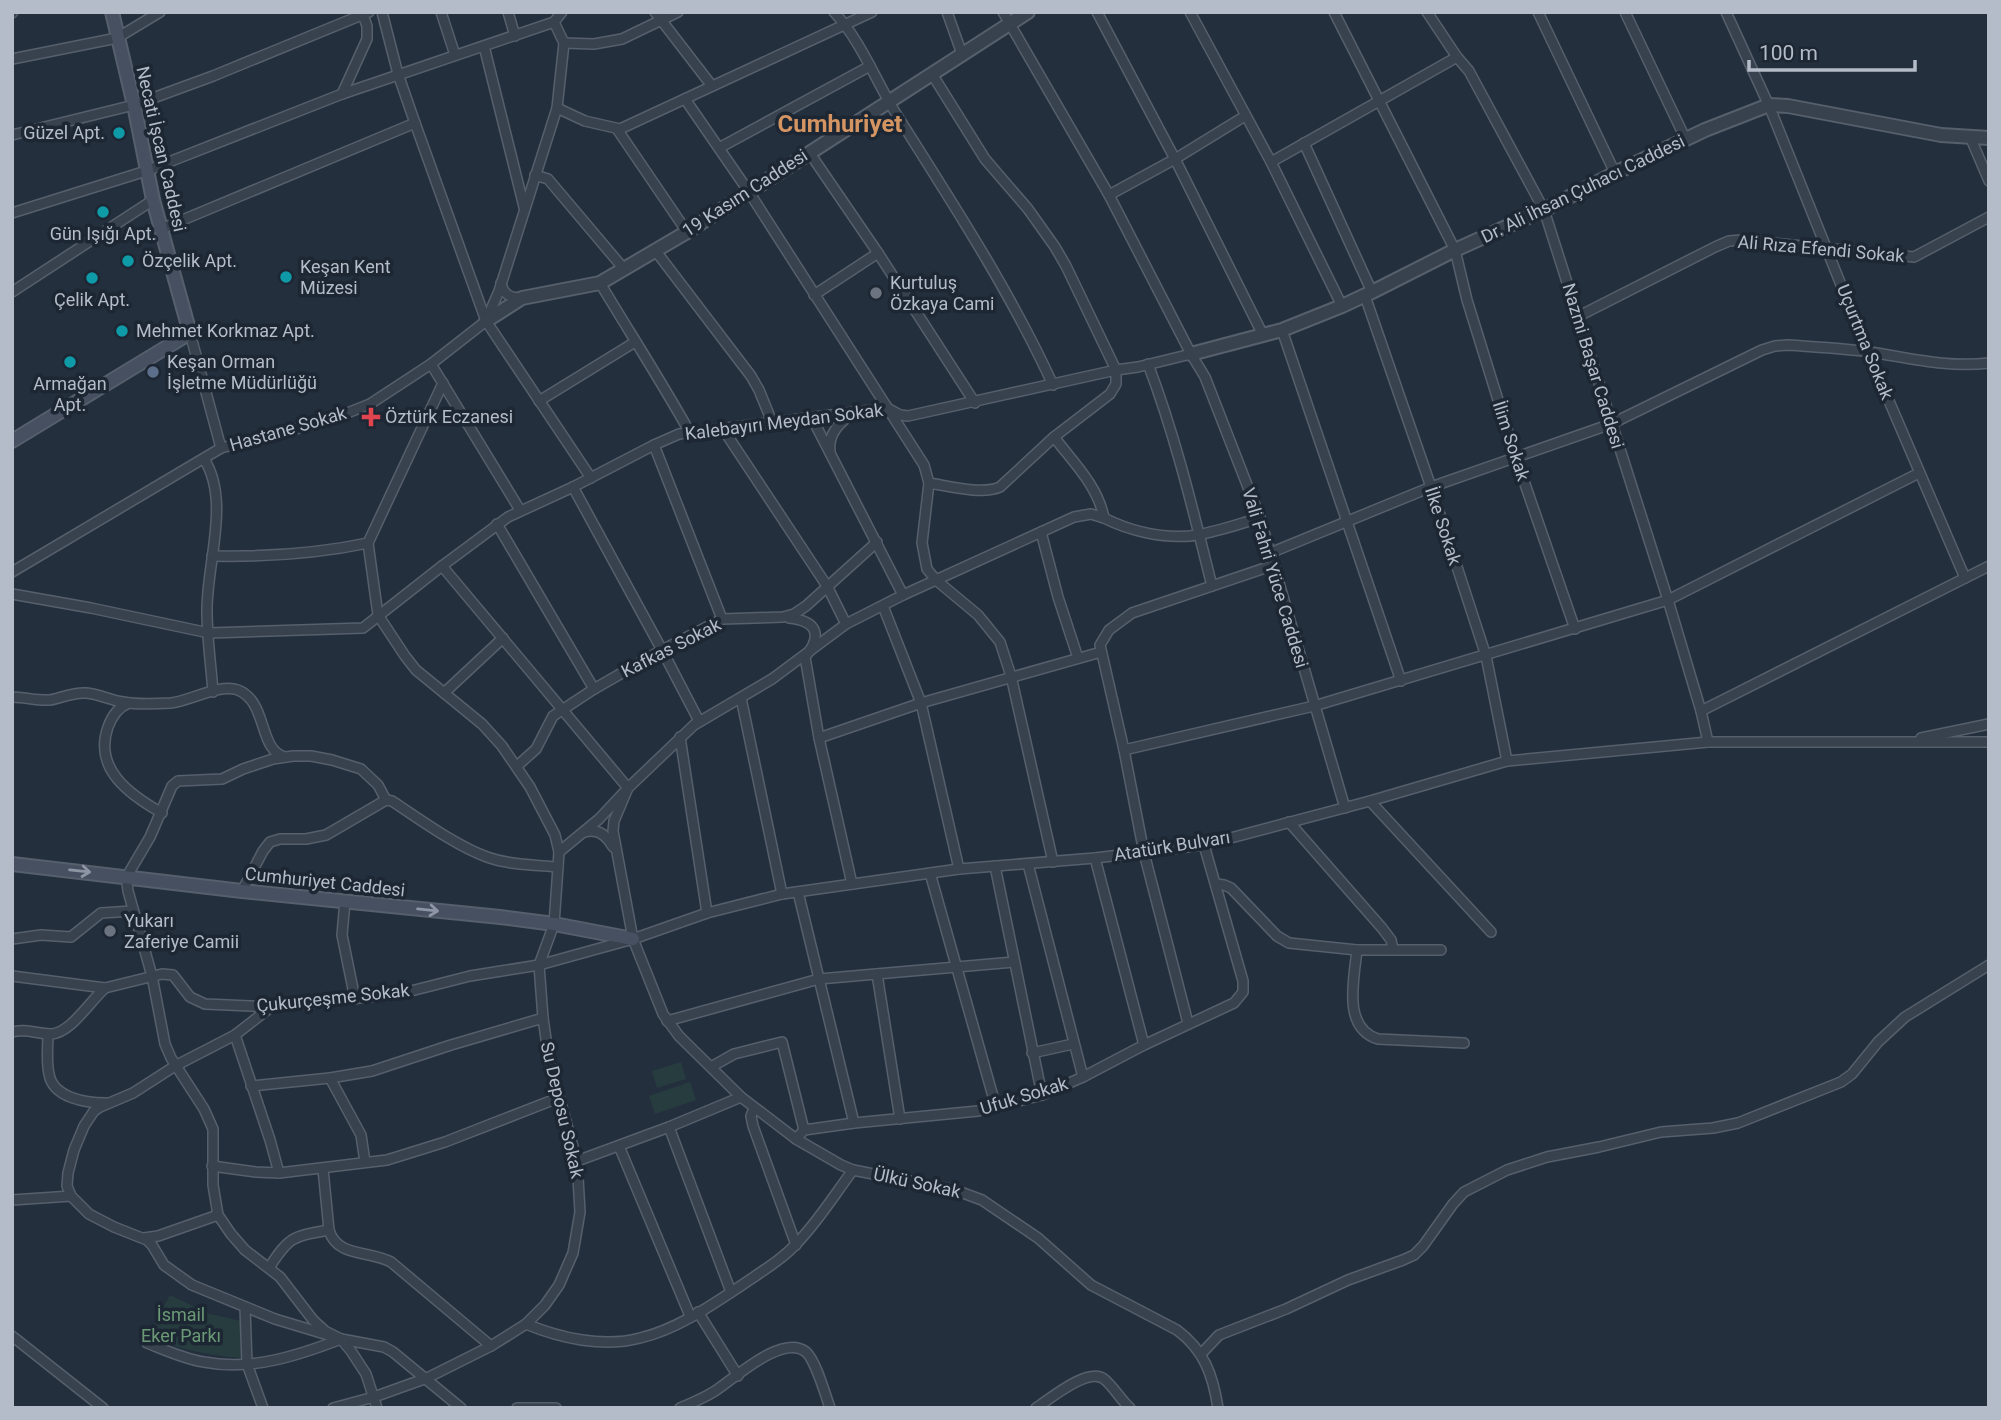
<svg xmlns="http://www.w3.org/2000/svg" width="2001" height="1420" viewBox="0 0 2001 1420" font-family="Roboto,sans-serif">
<style>
.green{fill:#263c3f}
.lines{fill:none;stroke-linecap:round;stroke-linejoin:round}
.minor-casing{stroke:#565f6c;stroke-width:12}
.tertiary-casing{stroke:#565f6c;stroke-width:16}
.secondary-casing{stroke:#565f6c;stroke-width:16}
.minor{stroke:#38414e;stroke-width:9}
.tertiary{stroke:#38414e;stroke-width:12}
.secondary{stroke:#465061;stroke-width:12}
.oneway{stroke:#8e96a5}
.culture-dot{fill:#0f9aa8;stroke:#1d2633;stroke-width:2.5}
.worship-dot{fill:#6b7280;stroke:#1d2633;stroke-width:2.5}
.service-dot{fill:#5c6f8a;stroke:#1d2633;stroke-width:2.5}
.health-dot{fill:#e0444e;stroke:#1d2633;stroke-width:2.5}
.labels{text-anchor:middle;stroke-width:7;stroke-linejoin:round;paint-order:stroke}
.poi-label{font-size:18px;fill:#b4bcc9;stroke:#1d2633;text-anchor:start}
.street-label{font-size:18px;fill:#b4bcc9;stroke:#1d2633}
.park-label{font-size:18px;fill:#6b9a76;stroke:#1d2633}
.district-label{font-size:24px;font-weight:bold;fill:#d59563;stroke:#1d2633}
</style>
<rect width="100%" height="100%" fill="#242f3e"/>
<g class="green">
<path d="M681 1062 686 1079 657 1088 652 1071Z"/>
<path d="M690 1082 696 1100 655 1114 649 1096Z"/>
<path d="M170 1295 210 1314 241 1321V1358C206 1355 180 1349 147 1337Z"/>
</g>
<g class="lines">
<g class="minor-casing">
<g id="minor">
<path d="M382 12 398 74 415 123 486 321 591 478"/>
<path d="M441 12 455 55"/>
<path d="M508 12 515 36"/>
<path d="M655 12 712 86"/>
<path d="M834 12C861 41 875 79 895 112 951 201 1009 289 1053 385"/>
<path d="M947 12 962 54"/>
<path d="M1003 12 1109 195 1191 354 1205 377 1260 518 1345 808"/>
<path d="M1097 12 1175 159 1263 335"/>
<path d="M1190 12 1271 162 1342 306"/>
<path d="M1334 12 1455 250 1467 300 1516 458 1575 629"/>
<path d="M1427 12 1457 57 1469 71 1544 210 1668 600 1701 711 1708 742"/>
<path d="M1538 12 1615 173"/>
<path d="M1625 12 1686 140"/>
<path d="M1726 12 1770 108 1868 352 1965 578"/>
<path d="M12 13 13 12"/>
<path d="M564 43 594 44 622 39 678 12"/>
<path d="M484 46 524 207"/>
<path d="M12 59 117 38 160 12"/>
<path d="M342 94 367 39V26L363 15"/>
<path d="M685 99 749 192 924 465 929 483 922 543 927 569 936 580 978 615 1000 642 1011 676 1053 862"/>
<path d="M557 108 585 121 620 129 872 12"/>
<path d="M617 129 687 232"/>
<path d="M12 135 134 105 213 76 369 12"/>
<path d="M1971 139 1989 181"/>
<path d="M1304 143 1372 292"/>
<path d="M719 148 870 66"/>
<path d="M809 152 878 253 975 403"/>
<path d="M1271 162 1457 57"/>
<path d="M535 175 548 179 624 269"/>
<path d="M1109 195 1175 159 1245 116"/>
<path d="M12 213 146 171 342 94 554 22 562 12"/>
<path d="M161 229 415 123"/>
<path d="M655 250 751 376 759 390 772 422"/>
<path d="M501 283C503 295 511 298 522 298"/>
<path d="M600 283C630 333 661 381 689 431"/>
<path d="M12 292 153 200"/>
<path d="M814 295 878 253"/>
<path d="M1365 296 1431 487 1486 656 1507 761"/>
<path d="M1577 317 1715 247 1729 241 1743 240 1914 257 1989 217"/>
<path d="M1282 330 1401 681"/>
<path d="M190 333 221 448"/>
<path d="M431 364 520 510"/>
<path d="M1148 364C1176 438 1193 510 1212 586"/>
<path d="M539 401 635 342"/>
<path d="M812 418 903 595"/>
<path d="M723 429 827 586 846 624"/>
<path d="M1054 437C1073 462 1098 486 1104 518 1130 531 1161 538 1190 536 1214 533 1238 524 1260 518"/>
<path d="M654 445 722 619"/>
<path d="M830 451C828 434 839 423 852 414"/>
<path d="M204 459C231 501 206 565 207 612 207 638 211 665 213 692"/>
<path d="M929 483C949 486 982 495 1000 487L1054 437 1110 394 1116 384V370L1066 266 1055 247 1028 209 985 159 932 74"/>
<path d="M573 487 662 650 699 721"/>
<path d="M497 524 594 689"/>
<path d="M1041 532 1058 597 1078 658"/>
<path d="M1270 553 1431 487 1611 424 1762 350 1775 346 1788 345C1815 347 1843 348 1870 352 1910 358 1947 368 1989 363"/>
<path d="M212 556C266 557 316 554 368 543"/>
<path d="M442 566 628 788 614 821 613 831 633 939 663 1014 679 1036 741 1097 796 1139 841 1165 853 1170 955 1190 982 1200 1038 1238 1091 1285 1177 1330C1204 1350 1213 1375 1218 1408"/>
<path d="M12 572 221 448 327 421 370 404 431 364 486 321 499 291 557 108 564 43 554 22"/>
<path d="M12 594 91 608 209 633 363 628 442 566 508 517 573 487 654 445 679 434 887 408 900 415 908 416 1116 370 1138 367 1191 354"/>
<path d="M883 606 921 703 959 869"/>
<path d="M789 618C817 621 823 635 805 657L819 738 852 884"/>
<path d="M444 693 503 638"/>
<path d="M12 697C25 697 37 701 50 700 62 698 73 692 86 693 99 694 110 700 123 702 138 705 155 704 171 703 190 701 220 683 238 690 268 702 258 750 285 757"/>
<path d="M741 698 782 894"/>
<path d="M129 703C118 707 112 716 108 727 93 769 130 795 162 813"/>
<path d="M1701 711 1989 566"/>
<path d="M680 737 707 913"/>
<path d="M819 738 921 703 1101 652"/>
<path d="M1921 738 1989 724"/>
<path d="M1124 750 1314 706 1668 600 1919 473"/>
<path d="M517 766 536 749 553 716 594 689 662 650 722 619 783 617 794 614 806 606 877 542"/>
<path d="M1370 801 1491 932"/>
<path d="M1289 822 1382 928 1391 940 1393 949"/>
<path d="M585 832C598 828 607 836 613 847"/>
<path d="M559 852 599 819 628 788 694 725 772 679 846 624 903 595 1074 517 1091 514 1104 518"/>
<path d="M1095 858 1144 1045"/>
<path d="M1028 864 1083 1077"/>
<path d="M995 866 1042 1095"/>
<path d="M930 873 996 1107"/>
<path d="M1216 884 1224 885 1231 888 1277 936 1289 943 1357 950H1441"/>
<path d="M242 891 263 851 270 842 280 839H306L326 835 386 800 392 801C419 819 458 847 487 857 509 865 536 865 558 867"/>
<path d="M798 892 854 1123"/>
<path d="M345 901 342 935 355 999"/>
<path d="M12 939 41 935 71 937 101 913 133 911"/>
<path d="M1357 950C1354 979 1342 1028 1378 1039L1464 1043"/>
<path d="M877 974 900 1119"/>
<path d="M12 976 105 988 162 974 173 975 190 997 205 1004 271 1007 399 994 470 976 539 965 633 939 707 913 782 894 959 869 1095 858 1204 845 1370 801 1507 761 1708 742H1989"/>
<path d="M271 1007 235 1035 175 1066 133 1093 100 1107 94 1111 84 1126 74 1150 68 1173 67 1186 71 1196 89 1214 114 1227 147 1240 152 1245 164 1265 192 1285 275 1319 328 1335"/>
<path d="M667 1021 819 979 1014 962"/>
<path d="M1188 1023 1144 853 1124 750 1100 645 1109 630 1132 613 1274 565"/>
<path d="M12 1032C26 1028 37 1034 51 1034 71 1033 90 1001 105 988"/>
<path d="M48 1034C48 1047 46 1061 49 1074 53 1098 86 1103 106 1103"/>
<path d="M235 1035 270 1140 279 1173"/>
<path d="M1032 1053 1073 1044"/>
<path d="M711 1067 734 1054 782 1042 804 1130"/>
<path d="M330 1078 361 1135 365 1162"/>
<path d="M251 1086 330 1078 372 1071 451 1045 543 1018"/>
<path d="M754 1108 751 1116 753 1126 796 1245"/>
<path d="M669 1127 731 1292"/>
<path d="M796 1139 804 1130 854 1123 978 1111 1042 1095 1083 1077 1144 1045 1234 1003 1243 992V981L1204 845"/>
<path d="M619 1146 690 1316"/>
<path d="M577 1161 669 1127 741 1097"/>
<path d="M212 1166 256 1172 279 1173 387 1160 445 1142 558 1098"/>
<path d="M323 1169 329 1230C337 1258 370 1250 391 1262L491 1346"/>
<path d="M12 1200 71 1196"/>
<path d="M144 1238 158 1236 218 1215"/>
<path d="M269 1268C289 1236 294 1236 329 1230"/>
<path d="M245 1307 247 1364 263 1408"/>
<path d="M698 1312 738 1376"/>
<path d="M526 1324C560 1338 603 1348 640 1338 675 1330 709 1307 739 1287 759 1273 782 1260 798 1242 819 1220 835 1194 853 1170"/>
<path d="M12 1336 103 1408"/>
<path d="M341 1339 384 1347 393 1352 461 1408"/>
<path d="M147 1343C165 1350 184 1359 204 1362 251 1371 297 1356 341 1339"/>
<path d="M1201 1354 1219 1335 1286 1309 1348 1280 1403 1260 1414 1255 1423 1246 1453 1204 1464 1192 1507 1170 1547 1157 1599 1147 1661 1132 1713 1128 1738 1123 1841 1082 1852 1074 1878 1042 1905 1017 1989 965"/>
<path d="M333 1408 374 1397 427 1378 491 1346 526 1324 545 1305 559 1285 573 1253 580 1212 577 1161 549 1060 543 1018 539 965 554 924 558 867 559 852 555 835 530 787 502 746 482 724 416 670 405 656 378 615 368 543 443 383"/>
<path d="M377 1408 366 1374 351 1351 341 1339 325 1331 313 1320 280 1277 245 1250 231 1234 218 1215 213 1185V1129L204 1109 171 1058 165 1044 152 976 128 891 127 882 130 871 150 837 172 786 178 781 222 779 243 769 273 759 293 756H311L332 760 361 769 378 785 386 800"/>
<path d="M517 1408H556"/>
<path d="M680 1408C692 1403 704 1398 715 1391 735 1378 783 1333 806 1352 816 1361 825 1394 830 1408"/>
<path d="M1036 1408C1050 1399 1088 1367 1104 1379 1113 1386 1121 1400 1130 1408"/>
</g>
</g>
<g class="tertiary-casing">
<g id="tertiary">
<path d="M486 321 522 298 600 283 687 232 1028 12"/>
<path d="M1191 354 1282 330 1342 306 1372 292 1455 250 1544 210 1615 173 1705 130 1769 105 1788 106 1941 135 1989 138"/>
</g>
</g>
<g class="secondary-casing">
<g id="secondary">
<path d="M12 441 190 333 153 200 134 105 112 12"/>
<path d="M12 864 242 891 500 917 554 924 633 939"/>
</g>
</g>
<use href="#minor" class="minor"/>
<use href="#tertiary" class="tertiary"/>
<use href="#secondary" class="secondary"/>
</g>
<defs><path id="oneway-shaft" d="M-6 0H5M1.5-3L5.5 0L1.5 3" fill="none" stroke-width="1.6" stroke-linecap="round" stroke-linejoin="round" transform="scale(1.75)"/></defs>
<g class="oneway">
<use href="#oneway-shaft" transform="translate(80 871) rotate(6)"/>
<use href="#oneway-shaft" transform="translate(428 910) rotate(6)"/>
</g>
<g class="culture-dot">
<circle cx="119" cy="133" r="7"/>
<circle cx="103" cy="212" r="7"/>
<circle cx="128" cy="261" r="7"/>
<circle cx="286" cy="277" r="7"/>
<circle cx="92" cy="278" r="7"/>
<circle cx="122" cy="331" r="7"/>
<circle cx="70" cy="362" r="7"/>
</g>
<g class="worship-dot">
<circle cx="876" cy="293" r="7"/>
<circle cx="110" cy="931" r="7"/>
</g>
<circle class="service-dot" cx="153" cy="372" r="7"/>
<path class="health-dot" d="M367.5 406.5h7v7h7v7h-7v7h-7v-7h-7v-7h7z"/>
<g class="labels">
<g class="poi-label">
<text x="105" y="139" text-anchor="end">Güzel Apt.</text>
<text x="103" y="240" text-anchor="middle">Gün Işığı Apt.</text>
<text x="142" y="267">Özçelik Apt.</text>
<text x="300" y="273">Keşan Kent<tspan x="300" dy="21">Müzesi</tspan></text>
<text x="890" y="289">Kurtuluş<tspan x="890" dy="21">Özkaya Cami</tspan></text>
<text x="92" y="306" text-anchor="middle">Çelik Apt.</text>
<text x="136" y="337">Mehmet Korkmaz Apt.</text>
<text x="167" y="368">Keşan Orman<tspan x="167" dy="21">İşletme Müdürlüğü</tspan></text>
<text x="70" y="390" text-anchor="middle">Armağan<tspan x="70" dy="21">Apt.</tspan></text>
<text x="385" y="423">Öztürk Eczanesi</text>
<text x="124" y="927">Yukarı<tspan x="124" dy="21">Zaferiye Camii</tspan></text>
</g>
<g class="street-label">
<text transform="translate(161 149) rotate(77)" y="6">Necati İşcan Caddesi</text>
<text transform="translate(1583 189) rotate(-26)" y="6">Dr. Ali İhsan Çuhacı Caddesi</text>
<text transform="translate(745 193) rotate(-33)" y="6">19 Kasım Caddesi</text>
<text transform="translate(1821 249) rotate(5)" y="6">Ali Rıza Efendi Sokak</text>
<text transform="translate(1865 342) rotate(68)" y="6">Uçurtma Sokak</text>
<text transform="translate(1593 366) rotate(73)" y="6">Nazmi Başar Caddesi</text>
<text transform="translate(784 422) rotate(-7)" y="6">Kalebayırı Meydan Sokak</text>
<text transform="translate(288 429) rotate(-16)" y="6">Hastane Sokak</text>
<text transform="translate(1511 441) rotate(72)" y="6">İlim Sokak</text>
<text transform="translate(1443 526) rotate(72)" y="6">İlke Sokak</text>
<text transform="translate(1275 578) rotate(73)" y="6">Vali Fahri Yüce Caddesi</text>
<text transform="translate(671 648) rotate(-27)" y="6">Kafkas Sokak</text>
<text transform="translate(1172 846) rotate(-9)" y="6">Atatürk Bulvarı</text>
<text transform="translate(325 882) rotate(6)" y="6">Cumhuriyet Caddesi</text>
<text transform="translate(333 998) rotate(-6)" y="6">Çukurçeşme Sokak</text>
<text transform="translate(1024 1096) rotate(-17)" y="6">Ufuk Sokak</text>
<text transform="translate(562 1110) rotate(77)" y="6">Su Deposu Sokak</text>
<text transform="translate(917 1183) rotate(12)" y="6">Ülkü Sokak</text>
</g>
<g class="park-label">
<text x="181" y="1321">İsmail<tspan x="181" dy="21">Eker Parkı</tspan></text>
</g>
<g class="district-label">
<text x="840" y="132">Cumhuriyet</text>
</g>
</g>
<rect width="2001" height="1420" fill="none" stroke="#b4bcc9" stroke-width="28"/>
<path d="M1749 60v10h166v-10" fill="none" stroke="#b4bcc9" stroke-width="3.5"/>
<text x="1759" y="60" font-size="21" fill="#b4bcc9" stroke="#1d2633" stroke-width="5" paint-order="stroke">100 m</text>
</svg>
